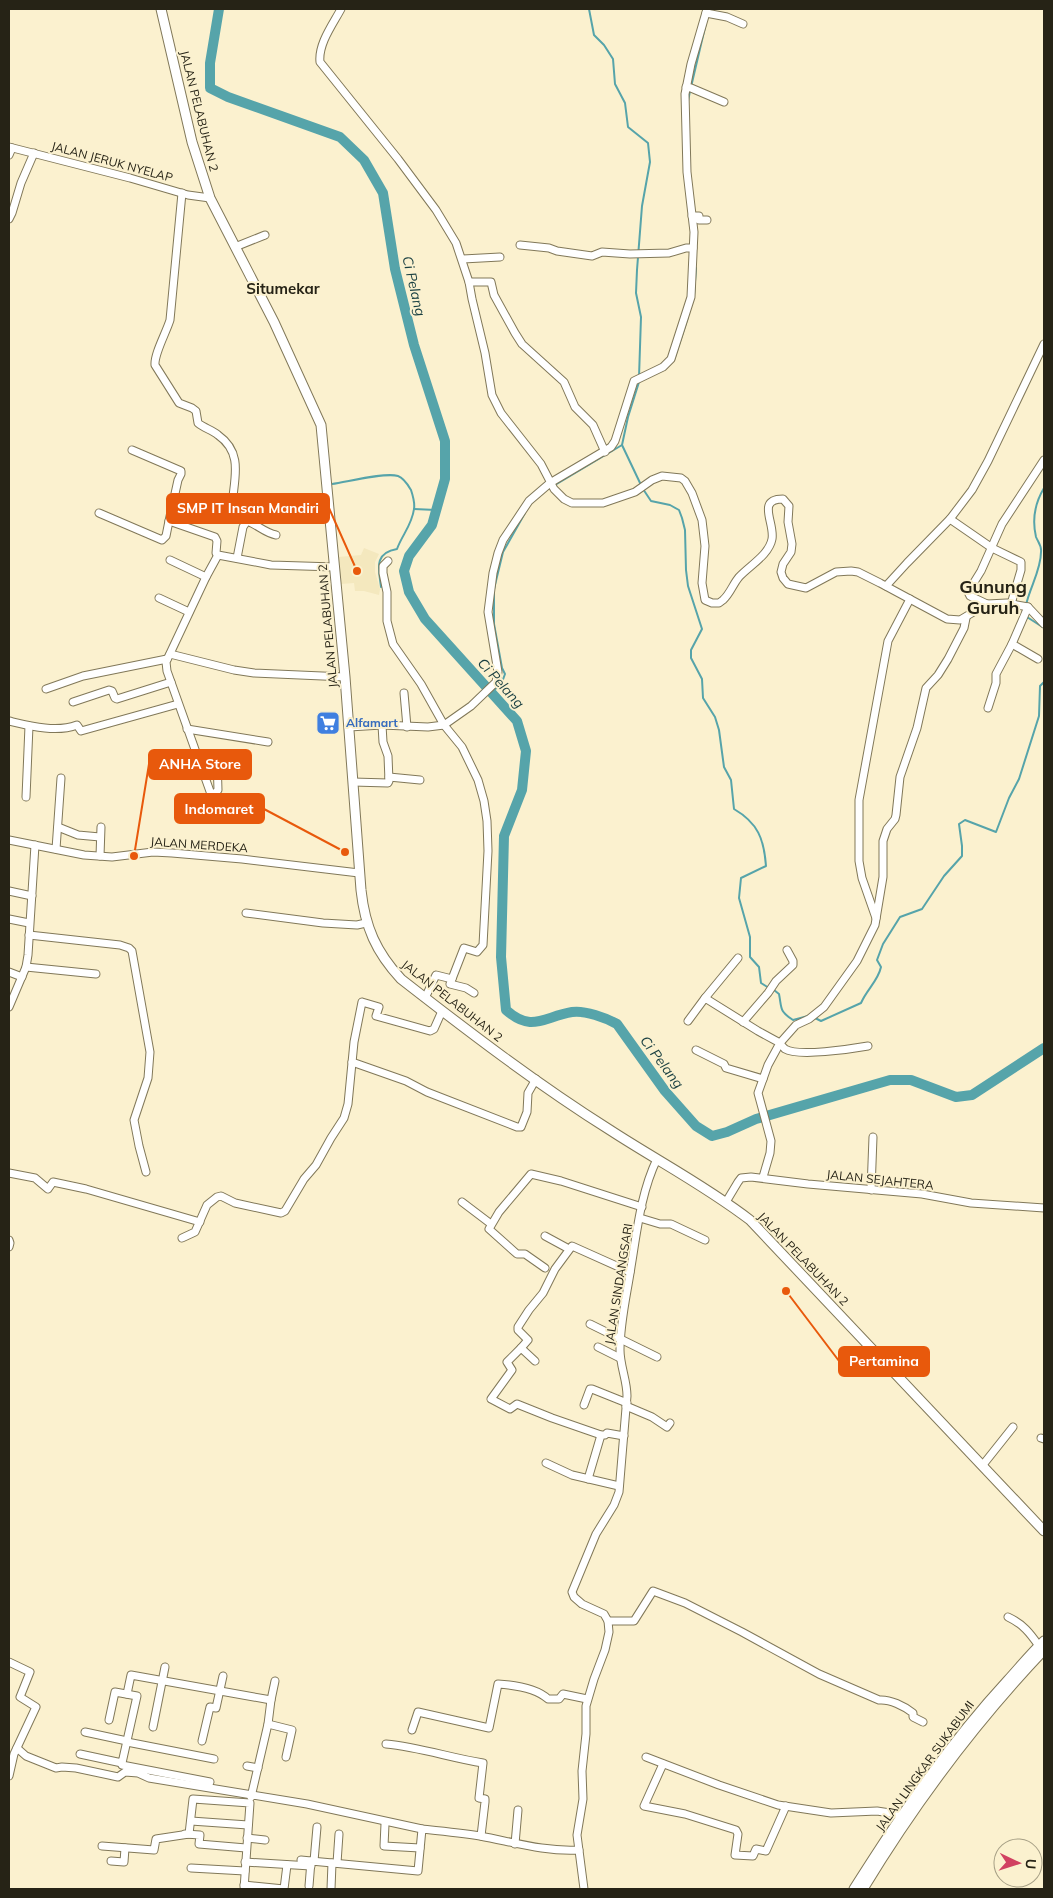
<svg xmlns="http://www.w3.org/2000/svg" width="1053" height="1898" viewBox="0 0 1053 1898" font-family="Mulish,sans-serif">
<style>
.built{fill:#f4e8be}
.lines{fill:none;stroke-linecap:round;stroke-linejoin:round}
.stream{stroke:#56a4aa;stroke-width:2}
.river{stroke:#56a4aa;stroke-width:10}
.minor-casing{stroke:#817859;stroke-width:9}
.major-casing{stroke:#817859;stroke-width:11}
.minor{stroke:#fff;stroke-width:7}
.major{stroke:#fff;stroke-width:9}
.labels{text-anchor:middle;stroke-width:4;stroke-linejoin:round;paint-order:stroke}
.street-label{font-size:12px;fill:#262316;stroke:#fbf1cf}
.shop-label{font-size:12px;font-weight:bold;fill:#366cbe;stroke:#fbf1cf;text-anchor:start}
.water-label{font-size:14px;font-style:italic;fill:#193f41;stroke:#fbf1cf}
.quarter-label{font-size:15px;font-weight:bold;fill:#262316;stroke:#fbf1cf}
.district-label{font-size:18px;font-weight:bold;fill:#262316;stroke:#fbf1cf}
.leader{fill:none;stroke:#e8590c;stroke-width:2}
.callout-dot{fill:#e8590c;stroke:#fbf1cf;stroke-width:2}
.callout{fill:#e8590c;stroke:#e8590c;stroke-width:2}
.callout-label{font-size:14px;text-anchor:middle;font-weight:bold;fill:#fff}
</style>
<rect width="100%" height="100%" fill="#fbf1cf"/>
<path class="built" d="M364 548 379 554 375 562V572L380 589 379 595 364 591H355L354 583 341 584 338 557 361 555Z"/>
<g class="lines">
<g class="stream">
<path d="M589 9 594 35 604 45 613 59 615 84 625 103 628 127 648 143 650 162 642 206 637 270 636 293 641 317 639 377"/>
<path d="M691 87 706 23"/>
<path d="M688 101 690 91"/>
<path d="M694 295 696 268"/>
<path d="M674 360 688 317"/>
<path d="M639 382 628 417 622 445 641 485"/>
<path d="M332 484C347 482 385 472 398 476 404 478 408 485 411 490 413 496 415 503 414 509 412 525 402 535 397 549 373 553 379 570 381 587"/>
<path d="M555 485 622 445"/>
<path d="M643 489 651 501 670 505 679 510 682 518 685 530 686 570 688 586 702 629 691 650V658L702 679 703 698 715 717 719 730 724 767 731 780 734 809C758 823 764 839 766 866L741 878 739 898 750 937V957L759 967 761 983 769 988"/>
<path d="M414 509 436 510"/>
<path d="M494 589 503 552 525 513"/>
<path d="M1026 605C1030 587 1041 570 1041 552 1042 546 1038 542 1036 537 1032 520 1035 503 1044 488"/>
<path d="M1027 617 1044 628"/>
<path d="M491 692 501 685 505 674 502 668 494 624V594"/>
<path d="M774 990 779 994C782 1009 779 1011 793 1020L808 1016"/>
<path d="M815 1018 821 1021 861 1003C867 989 878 981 881 967L877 960 883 944 900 917 922 909 944 876 962 856V846L959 824 965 820 996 832 1009 798 1019 779 1039 716 1040 686 1044 682"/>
</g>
<path class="river" d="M219 9 210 63V88L228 97 340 137 364 160 383 193 395 269 414 345 445 441V479L432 525 409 556 404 571 409 592 425 619 517 721 526 751 522 790 504 836 501 957 506 1010C532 1033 543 1017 572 1012 585 1010 606 1018 617 1024L665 1091 696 1126 712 1136 727 1132 756 1119 890 1080H911L956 1097 972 1095 1044 1048"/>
<g class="minor-casing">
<g id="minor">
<path d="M341 9C333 24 318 44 320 62L398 159 436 210 456 243 469 282 472 299 485 353 492 395 501 413 541 464 554 489 564 499 572 503H603L635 492 652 480 662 476 681 478 685 481 692 493 702 520 705 546 702 583 705 600 712 603H719L723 600C730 594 733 584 739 577 749 566 769 555 772 539 775 523 756 499 783 499L789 506 788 522 792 544 791 552 783 564 781 572 783 578 788 584 806 588 836 572 851 571 858 572 880 583 947 619 960 620 987 604 1007 603 1028 607 1044 624"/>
<path d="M706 13 727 17 743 24"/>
<path d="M686 87 691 88 724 102"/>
<path d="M9 147 130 178 188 195 210 198"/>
<path d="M9 155 12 148"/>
<path d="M182 193 170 320C166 333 154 354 155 365L179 403 192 408 196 411 198 423C204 428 212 430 218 435 245 454 233 481 232 508L234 511 245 516 247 521"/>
<path d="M692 216H699V220H707"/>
<path d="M9 219 12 213 21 183 34 153"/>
<path d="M520 245 549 248 557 251 592 256 602 252 630 254 669 253 686 248H693"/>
<path d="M235 247 265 235"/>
<path d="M463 259 500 257"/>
<path d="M469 282H491L494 295 515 333 522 344 564 382 575 407 593 425 605 452"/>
<path d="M132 450 181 471V474L178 480 169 521 215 537 217 541 216 553 218 555 271 565 335 567"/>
<path d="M99 513 162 540 166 536 169 521"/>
<path d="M950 519 992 548 1021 562V570L1011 604"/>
<path d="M237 558 243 527 247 521C258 525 265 533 276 535"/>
<path d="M170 560 206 577"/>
<path d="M388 561 383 566V573L387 592V621L393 644 421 684 444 725 462 747 478 780 484 801 487 821 488 851 483 945 477 952 464 948 450 984 466 988 474 993"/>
<path d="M886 586 907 563 950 519 972 490 988 461 1044 344"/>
<path d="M159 598 189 612"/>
<path d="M987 604 970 596 968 592 981 571 1002 524 1044 460"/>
<path d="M1028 607 1012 644 1038 659"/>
<path d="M170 654 234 670 254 673 345 677"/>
<path d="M46 689 83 676 167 659"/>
<path d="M404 693 407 727"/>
<path d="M73 702 109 690 112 691 115 698 117 699 171 682"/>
<path d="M988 708 996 683V674L1012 644"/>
<path d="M9 721C30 726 56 733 77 725L81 731 178 704"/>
<path d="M349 727 382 725 428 727 444 725 471 706 496 682 498 672 488 612 493 573 498 553 503 540 529 501 550 483 611 447 615 441 634 381 663 367 671 359 691 297 694 232 687 172 685 94 691 64 707 9"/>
<path d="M187 729 268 742"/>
<path d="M389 777 420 780"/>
<path d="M353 782 388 783 389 781 388 756 383 742 382 725"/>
<path d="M212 796 218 790 217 759"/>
<path d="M26 797 29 726"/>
<path d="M217 811 167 671 166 662 206 577 218 555"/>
<path d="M58 827 78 835 100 837"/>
<path d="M9 840 84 855 112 857 153 852 172 853 242 859 359 873"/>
<path d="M56 849 61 778"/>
<path d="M100 856 101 827"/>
<path d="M9 891 32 896"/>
<path d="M246 913 323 923 357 925 366 923"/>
<path d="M876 918 862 878 859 861V800L888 641 910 599"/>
<path d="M9 919 29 923"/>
<path d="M29 935 120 945 129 948 132 951 150 1052 148 1078 134 1120 139 1146 146 1172"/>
<path d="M26 967 96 974"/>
<path d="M9 972 22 977"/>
<path d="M425 998 436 975 452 979"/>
<path d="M705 998 738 958"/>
<path d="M9 1007 26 967 28 955 35 845"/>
<path d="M688 1021 705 998 758 1031 780 1043 768 1065 758 1093 771 1141 770 1153 763 1177"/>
<path d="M743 1022 768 993 776 981 793 965V961L787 950"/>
<path d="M868 1046C851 1049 798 1057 785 1049 783 1047 781 1045 780 1043L796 1025 809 1019 824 1007 857 961 875 925 883 877V841L887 829 895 819 896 815 900 777 917 728 926 688 938 675 948 659 964 628 966 618"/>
<path d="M696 1050 724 1064 726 1068 763 1079"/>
<path d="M352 1062 406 1081 427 1092 517 1127H521L527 1112 528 1093 536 1079"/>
<path d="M9 1173 35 1178 48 1189 53 1182 86 1189 200 1222"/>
<path d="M871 1190 873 1137"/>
<path d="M462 1202 491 1224"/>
<path d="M726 1202 738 1182 741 1178 751 1177 808 1184 922 1194 971 1203 1044 1208"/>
<path d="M640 1218 660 1224H671L705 1240"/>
<path d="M545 1236 569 1249"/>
<path d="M182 1238 195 1232 207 1205 217 1197 221 1196 235 1203 281 1213 285 1211 304 1179 316 1165 331 1138 344 1118 348 1104 354 1042 362 1002 379 1007 376 1016 430 1031 434 1029 442 1011"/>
<path d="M9 1240 10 1243 9 1247"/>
<path d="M545 1268 525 1254H517L489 1229 499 1212 531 1174 561 1181 642 1207"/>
<path d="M590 1324 657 1357"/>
<path d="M598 1347 620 1358"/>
<path d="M521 1348 528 1340 518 1330V1327L529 1310 543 1293 555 1269 572 1246 630 1272"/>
<path d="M535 1361 521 1348 507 1362 512 1370 491 1399 510 1409 517 1404 552 1418 601 1435H605L607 1433 624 1436"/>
<path d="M584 1405 590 1389H592L627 1403"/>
<path d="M626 1406 652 1417 667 1427 670 1423"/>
<path d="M1041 1438 1044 1439"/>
<path d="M546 1463 572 1475 619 1486"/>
<path d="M982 1466 1013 1427"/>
<path d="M588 1479 601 1435"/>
<path d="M1008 1617C1023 1624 1030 1633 1039 1646"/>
<path d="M608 1621H634L653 1591 685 1603 742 1632 819 1674 879 1700C890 1699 904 1706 913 1713V1717L923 1722"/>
<path d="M9 1662 30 1672 20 1697 36 1707 14 1754 9 1776"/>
<path d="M127 1694 131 1675 271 1700 268 1724 251 1797"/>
<path d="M271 1700 275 1681"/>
<path d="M268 1724 292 1730 286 1757"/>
<path d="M153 1727 165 1667"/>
<path d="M412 1730 418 1712 489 1728 498 1684C514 1685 536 1688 548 1699H559L563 1694 587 1699"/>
<path d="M85 1732 127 1741"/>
<path d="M202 1741 210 1707 216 1708 223 1676"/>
<path d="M127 1742 214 1759"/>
<path d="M386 1744C419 1747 451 1758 483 1763L479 1798 485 1799V1802L481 1836"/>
<path d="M17 1748 26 1756 56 1768 62 1767 76 1768 118 1777 125 1772 138 1773 149 1778 307 1804 422 1829"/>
<path d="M80 1754 122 1763 137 1696 115 1692 109 1720"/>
<path d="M646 1757 719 1785 778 1805 831 1813 877 1811 903 1815"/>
<path d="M122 1763V1765L210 1782"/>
<path d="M663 1764 644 1806 685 1814 736 1830 738 1834 735 1855 753 1856 756 1849 766 1851 786 1806"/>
<path d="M247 1766 258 1768"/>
<path d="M191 1821 248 1825"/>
<path d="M385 1824 384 1846 420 1848"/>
<path d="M185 1834 200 1835 199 1844 246 1848"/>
<path d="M247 1838 265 1840"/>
<path d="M515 1844 518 1810"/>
<path d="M102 1846 154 1850 156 1839 189 1834 193 1799 250 1803 244 1889"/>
<path d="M301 1860 311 1861"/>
<path d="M111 1861 124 1862 125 1848"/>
<path d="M314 1861 317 1827"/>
<path d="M245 1862 311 1866"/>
<path d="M337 1863 339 1834"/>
<path d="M191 1868 245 1871"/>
<path d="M244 1885 284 1889 287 1865"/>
<path d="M309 1886 311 1861 418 1871 422 1829C441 1831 461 1833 480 1836 513 1842 545 1852 579 1850"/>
<path d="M331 1889 332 1863"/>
<path d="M584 1889 577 1835 583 1799 582 1771 586 1734V1706L594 1679 605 1650 609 1632 608 1621 604 1614 582 1604 574 1597 572 1592 596 1534 614 1505 619 1492 627 1396C627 1380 620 1366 620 1350 620 1322 627 1294 631 1267 637 1231 641 1192 657 1159"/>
</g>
</g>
<g class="major-casing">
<g id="major">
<path d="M161 9 192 142 210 198 274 322 321 425 345 677 361 890C365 927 376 952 401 979 469 1032 537 1084 610 1130 656 1160 706 1186 750 1220L1044 1531"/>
<path d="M854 1889C900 1816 949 1744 1008 1680 1020 1667 1031 1653 1044 1641"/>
<path d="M863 1889C915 1803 975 1723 1044 1650"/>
</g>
</g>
<use href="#minor" class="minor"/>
<use href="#major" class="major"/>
</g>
<defs>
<g id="supermarket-square" transform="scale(1.25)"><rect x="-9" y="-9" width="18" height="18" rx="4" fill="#3f7fe0" stroke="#fbf1cf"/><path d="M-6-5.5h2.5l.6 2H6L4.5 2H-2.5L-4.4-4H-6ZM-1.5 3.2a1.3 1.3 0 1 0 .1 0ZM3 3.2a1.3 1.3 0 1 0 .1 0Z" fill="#fff"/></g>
</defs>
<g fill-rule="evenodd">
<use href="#supermarket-square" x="328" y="723"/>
</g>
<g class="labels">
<g class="street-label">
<text transform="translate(199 111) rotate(76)" y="4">JALAN PELABUHAN 2</text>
<text transform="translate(112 162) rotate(15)" y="4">JALAN JERUK NYELAP</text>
<text transform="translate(328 626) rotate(-95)" y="4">JALAN PELABUHAN 2</text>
<text transform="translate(199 845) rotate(4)" y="4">JALAN MERDEKA</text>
<text transform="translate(452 1001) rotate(38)" y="4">JALAN PELABUHAN 2</text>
<text transform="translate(880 1180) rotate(6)" y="4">JALAN SEJAHTERA</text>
<text transform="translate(803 1259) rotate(46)" y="4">JALAN PELABUHAN 2</text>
<text transform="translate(619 1284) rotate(-81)" y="4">JALAN SINDANGSARI</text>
<text transform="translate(925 1766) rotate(-54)" y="4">JALAN LINGKAR SUKABUMI</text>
</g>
<g class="shop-label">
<text x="346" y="727">Alfamart</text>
</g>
<g class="water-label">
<text transform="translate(414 286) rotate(77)" y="5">Ci Pelang</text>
<text transform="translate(501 683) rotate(48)" y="5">Ci Pelang</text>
<text transform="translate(662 1062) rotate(53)" y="5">Ci Pelang</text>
</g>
<g class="quarter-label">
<text x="283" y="294">Situmekar</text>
</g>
<g class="district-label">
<text x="993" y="593">Gunung<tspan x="993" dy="21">Guruh</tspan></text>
</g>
</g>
<path class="leader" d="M357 571L329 508M134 856L149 764M345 852L264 809M786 1291L839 1361"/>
<g class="callout-dot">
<circle cx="357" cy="571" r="5"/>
<circle cx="134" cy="856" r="5"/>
<circle cx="345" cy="852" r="5"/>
<circle cx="786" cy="1291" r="5"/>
</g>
<g class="callout">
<rect x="167" y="494" width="162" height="29" rx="5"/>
<rect x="149" y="750" width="102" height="29" rx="5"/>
<rect x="175" y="794" width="89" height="29" rx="5"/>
<rect x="839" y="1347" width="90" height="29" rx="5"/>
</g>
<g class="callout-label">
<text x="248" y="513">SMP IT Insan Mandiri</text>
<text x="200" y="769">ANHA Store</text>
<text x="219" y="814">Indomaret</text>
<text x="884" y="1366">Pertamina</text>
</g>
<rect width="1053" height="1898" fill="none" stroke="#262316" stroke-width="20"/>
<g transform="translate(1018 1863) rotate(94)"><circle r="24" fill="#fbf1cf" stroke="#a69f85"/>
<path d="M0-4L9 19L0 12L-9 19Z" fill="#d14161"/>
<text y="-8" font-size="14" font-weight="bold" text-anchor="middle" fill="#262316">U</text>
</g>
</svg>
